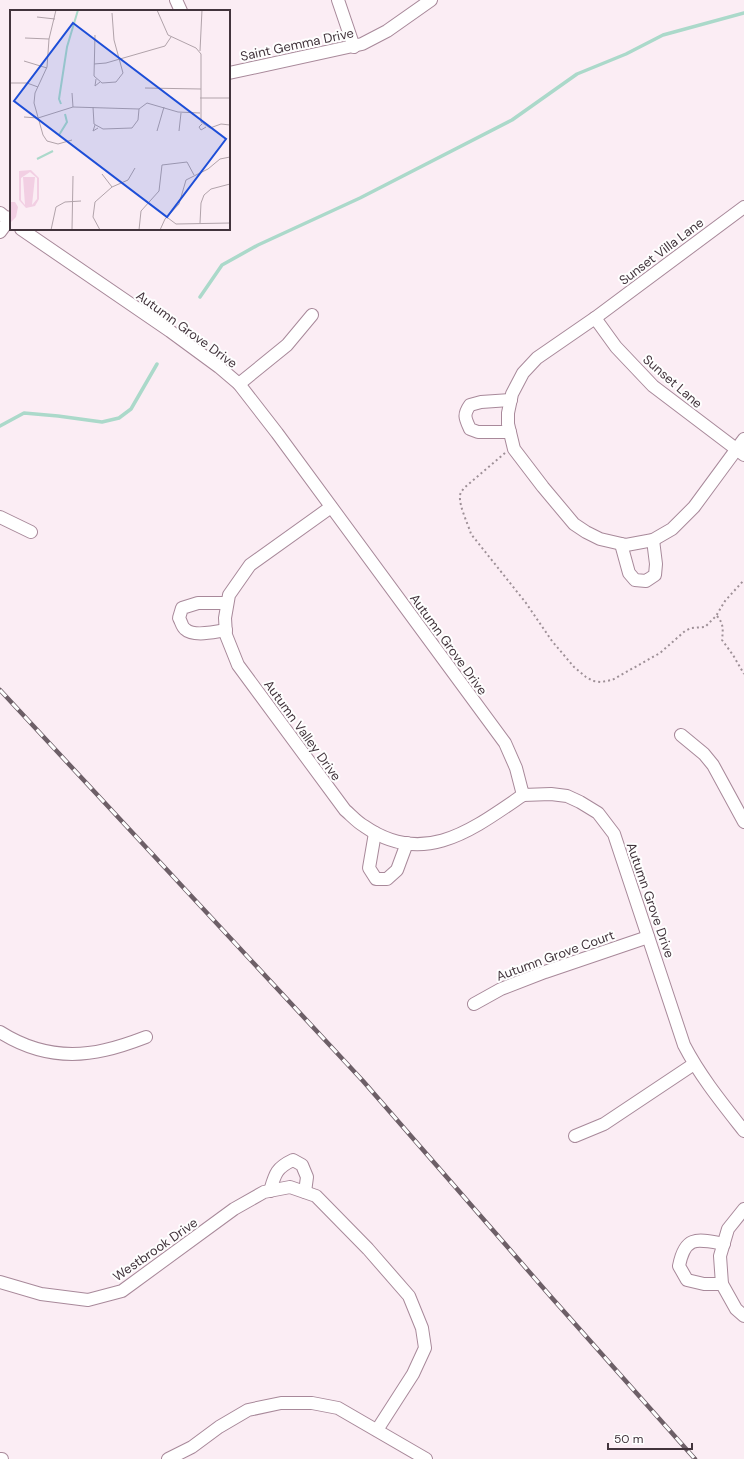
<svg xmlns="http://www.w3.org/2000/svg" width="744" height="1459" viewBox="0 0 744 1459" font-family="'DM Sans',sans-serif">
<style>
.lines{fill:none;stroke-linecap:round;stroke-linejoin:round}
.stream{stroke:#abd9ca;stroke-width:3.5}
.minor-casing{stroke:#a8899a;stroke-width:14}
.path{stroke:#9e9097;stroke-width:2;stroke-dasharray:2 3;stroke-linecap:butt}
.minor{stroke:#fff;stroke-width:12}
.rail-casing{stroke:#6d5f67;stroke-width:4.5}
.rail{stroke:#fefefe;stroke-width:3;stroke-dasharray:9;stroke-linecap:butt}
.labels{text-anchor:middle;stroke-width:4;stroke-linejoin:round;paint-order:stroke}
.street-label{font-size:13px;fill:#42343c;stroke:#fefefe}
.inset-river{fill:none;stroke:#abd9ca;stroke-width:2}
.inset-road{fill:none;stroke:#b1a3aa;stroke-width:1}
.view{fill:#1d4ed8;fill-opacity:0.15;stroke:#1d4ed8;stroke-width:2}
.inset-edge{fill:none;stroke:#42343c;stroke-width:2}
</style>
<rect width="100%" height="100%" fill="#fbedf4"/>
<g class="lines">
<g class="stream">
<path d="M200 297 222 265 258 245 360 198 512 120 577 74 626 54 663 35 744 13"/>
<path d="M0 426 24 413 58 416 102 422 119 418 131 409 157 364"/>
</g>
<g class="minor-casing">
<g id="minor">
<path d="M176 0 181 11"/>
<path d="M338 0 354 47"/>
<path d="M229 73 362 44 387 31 431 0"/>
<path d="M744 207 595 318 537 358 523 373 512 394 508 413V424L514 449 543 487 574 524 586 532 600 539 626 545 653 540 672 529 694 507 744 439"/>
<path d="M0 213 11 222"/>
<path d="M21 229 170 331 219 367 239 384 277 433 505 743 516 768 523 795 551 794 567 796 580 802 598 813 614 834 684 1045C700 1076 722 1103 744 1131"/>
<path d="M0 232 11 217"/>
<path d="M595 318 616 347 653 386 744 455"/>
<path d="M239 384 287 345 312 315"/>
<path d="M510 432H478L470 429C465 418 463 415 470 405L481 402 511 400"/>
<path d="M331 507 250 565 229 595 225 618 226 635 238 665 345 810C351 815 357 822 364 826 424 868 473 829 523 795"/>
<path d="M0 517 31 532"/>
<path d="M621 544 629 573 635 580 646 581 655 575 656 564 653 540"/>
<path d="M226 630C216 632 193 637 185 629 182 627 181 621 179 618L182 608 198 603H227"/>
<path d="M681 735 704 754 713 765 744 822"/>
<path d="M375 833 369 868 376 879H387L397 870 407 843"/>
<path d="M474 1004 501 989 545 972 648 937"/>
<path d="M0 1032C33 1053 67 1059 105 1050 119 1047 133 1042 146 1037"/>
<path d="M575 1136 604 1124 694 1064"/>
<path d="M270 1191C275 1174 276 1168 293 1160L302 1165 307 1177 305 1192"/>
<path d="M744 1209 728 1229 720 1256 722 1284 736 1309 744 1316"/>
<path d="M0 1282 41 1294 88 1300 122 1291 234 1209 264 1192 290 1187 316 1196 368 1249 409 1296 422 1328 425 1348 413 1374 377 1430"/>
<path d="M722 1284H704L687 1280 679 1266C685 1235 697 1239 724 1244"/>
<path d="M0 1459H2"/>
<path d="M168 1459 192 1447 219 1427 248 1410 281 1403H312L338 1408 426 1459"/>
</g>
</g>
<g class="path">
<path d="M505 453 464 488C462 491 460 493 460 496 459 506 468 524 471 534L526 603 552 641 574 667 586 677 593 681 601 682 612 680 660 653 685 631 691 628 705 627 716 616 725 601 744 580"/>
<path d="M717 616C724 624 723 630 722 640L733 655 744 674"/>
</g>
<use href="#minor" class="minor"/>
<g class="rail-casing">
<path id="rail" d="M0 690 363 1081 552 1298 695 1459"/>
</g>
<use href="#rail" class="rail"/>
</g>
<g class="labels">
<g class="street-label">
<text transform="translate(297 44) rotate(-12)" y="5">Saint Gemma Drive</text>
<text transform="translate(661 251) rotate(-37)" y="5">Sunset Villa Lane</text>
<text transform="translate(187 329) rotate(36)" y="5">Autumn Grove Drive</text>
<text transform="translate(673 381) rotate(41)" y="5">Sunset Lane</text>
<text transform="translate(449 644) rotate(54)" y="5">Autumn Grove Drive</text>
<text transform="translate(303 730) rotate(54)" y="5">Autumn Valley Drive</text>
<text transform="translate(651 900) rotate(71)" y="5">Autumn Grove Drive</text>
<text transform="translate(555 955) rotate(-20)" y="5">Autumn Grove Court</text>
<text transform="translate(155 1249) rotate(-35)" y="5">Westbrook Drive</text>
</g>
</g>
<g transform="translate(10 10)">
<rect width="220" height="220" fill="#fbedf4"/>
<path d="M21 160 29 168V189L25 196 16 198 9 190V161ZM20 162 27 168V189L22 195 25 167H13L15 195 11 190V168ZM0 192H5L8 197 6 207 0 213Z" fill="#f2cfe3" fill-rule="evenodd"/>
<path class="inset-river" d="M51 94 49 89 57 37 68 0M49 125 57 112 55 104M27 149 43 141"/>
<path class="inset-road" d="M46 0 39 29 37 57 25 83 24 93 33 125 37 131 48 134 62 130M147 0 158 25 186 38 191 44V112L200 118 211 114 220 115M27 7 45 9M85 25 84 66 92 73 106 72 113 63 104 30 102 3M15 28 39 29M190 41 192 0M14 51 37 58M84 54 96 53 155 36 161 27M86 69 85 76 90 72M0 73H17L28 77M135 78 191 79M62 83 63 97M190 88H220M83 97 84 114 93 119 122 118 128 110 129 99M14 107 28 108 63 97 129 99 137 93 168 102 190 103M192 114 189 117 191 120 196 117M85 115 83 121 88 118M147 121 154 97M169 121 171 103M92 164 102 177M150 202 166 214 220 213M190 213 191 193 194 185 201 179 220 174M41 220 46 197 55 192 71 191M62 220 63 166M90 220 83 207 85 192 102 177 118 170 125 158M129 220 131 201 149 181 152 155 177 152 184 165M150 220 155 209 169 194 176 170 198 159 210 149 220 147"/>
<path class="view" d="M63 13 216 129 157 207 4 91Z"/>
<rect width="220" height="220" class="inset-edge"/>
</g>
<path d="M608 1443v6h84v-6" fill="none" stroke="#42343c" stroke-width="2"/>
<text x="614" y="1443" font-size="12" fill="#42343c" stroke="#fefefe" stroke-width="3" paint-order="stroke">50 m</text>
</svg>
